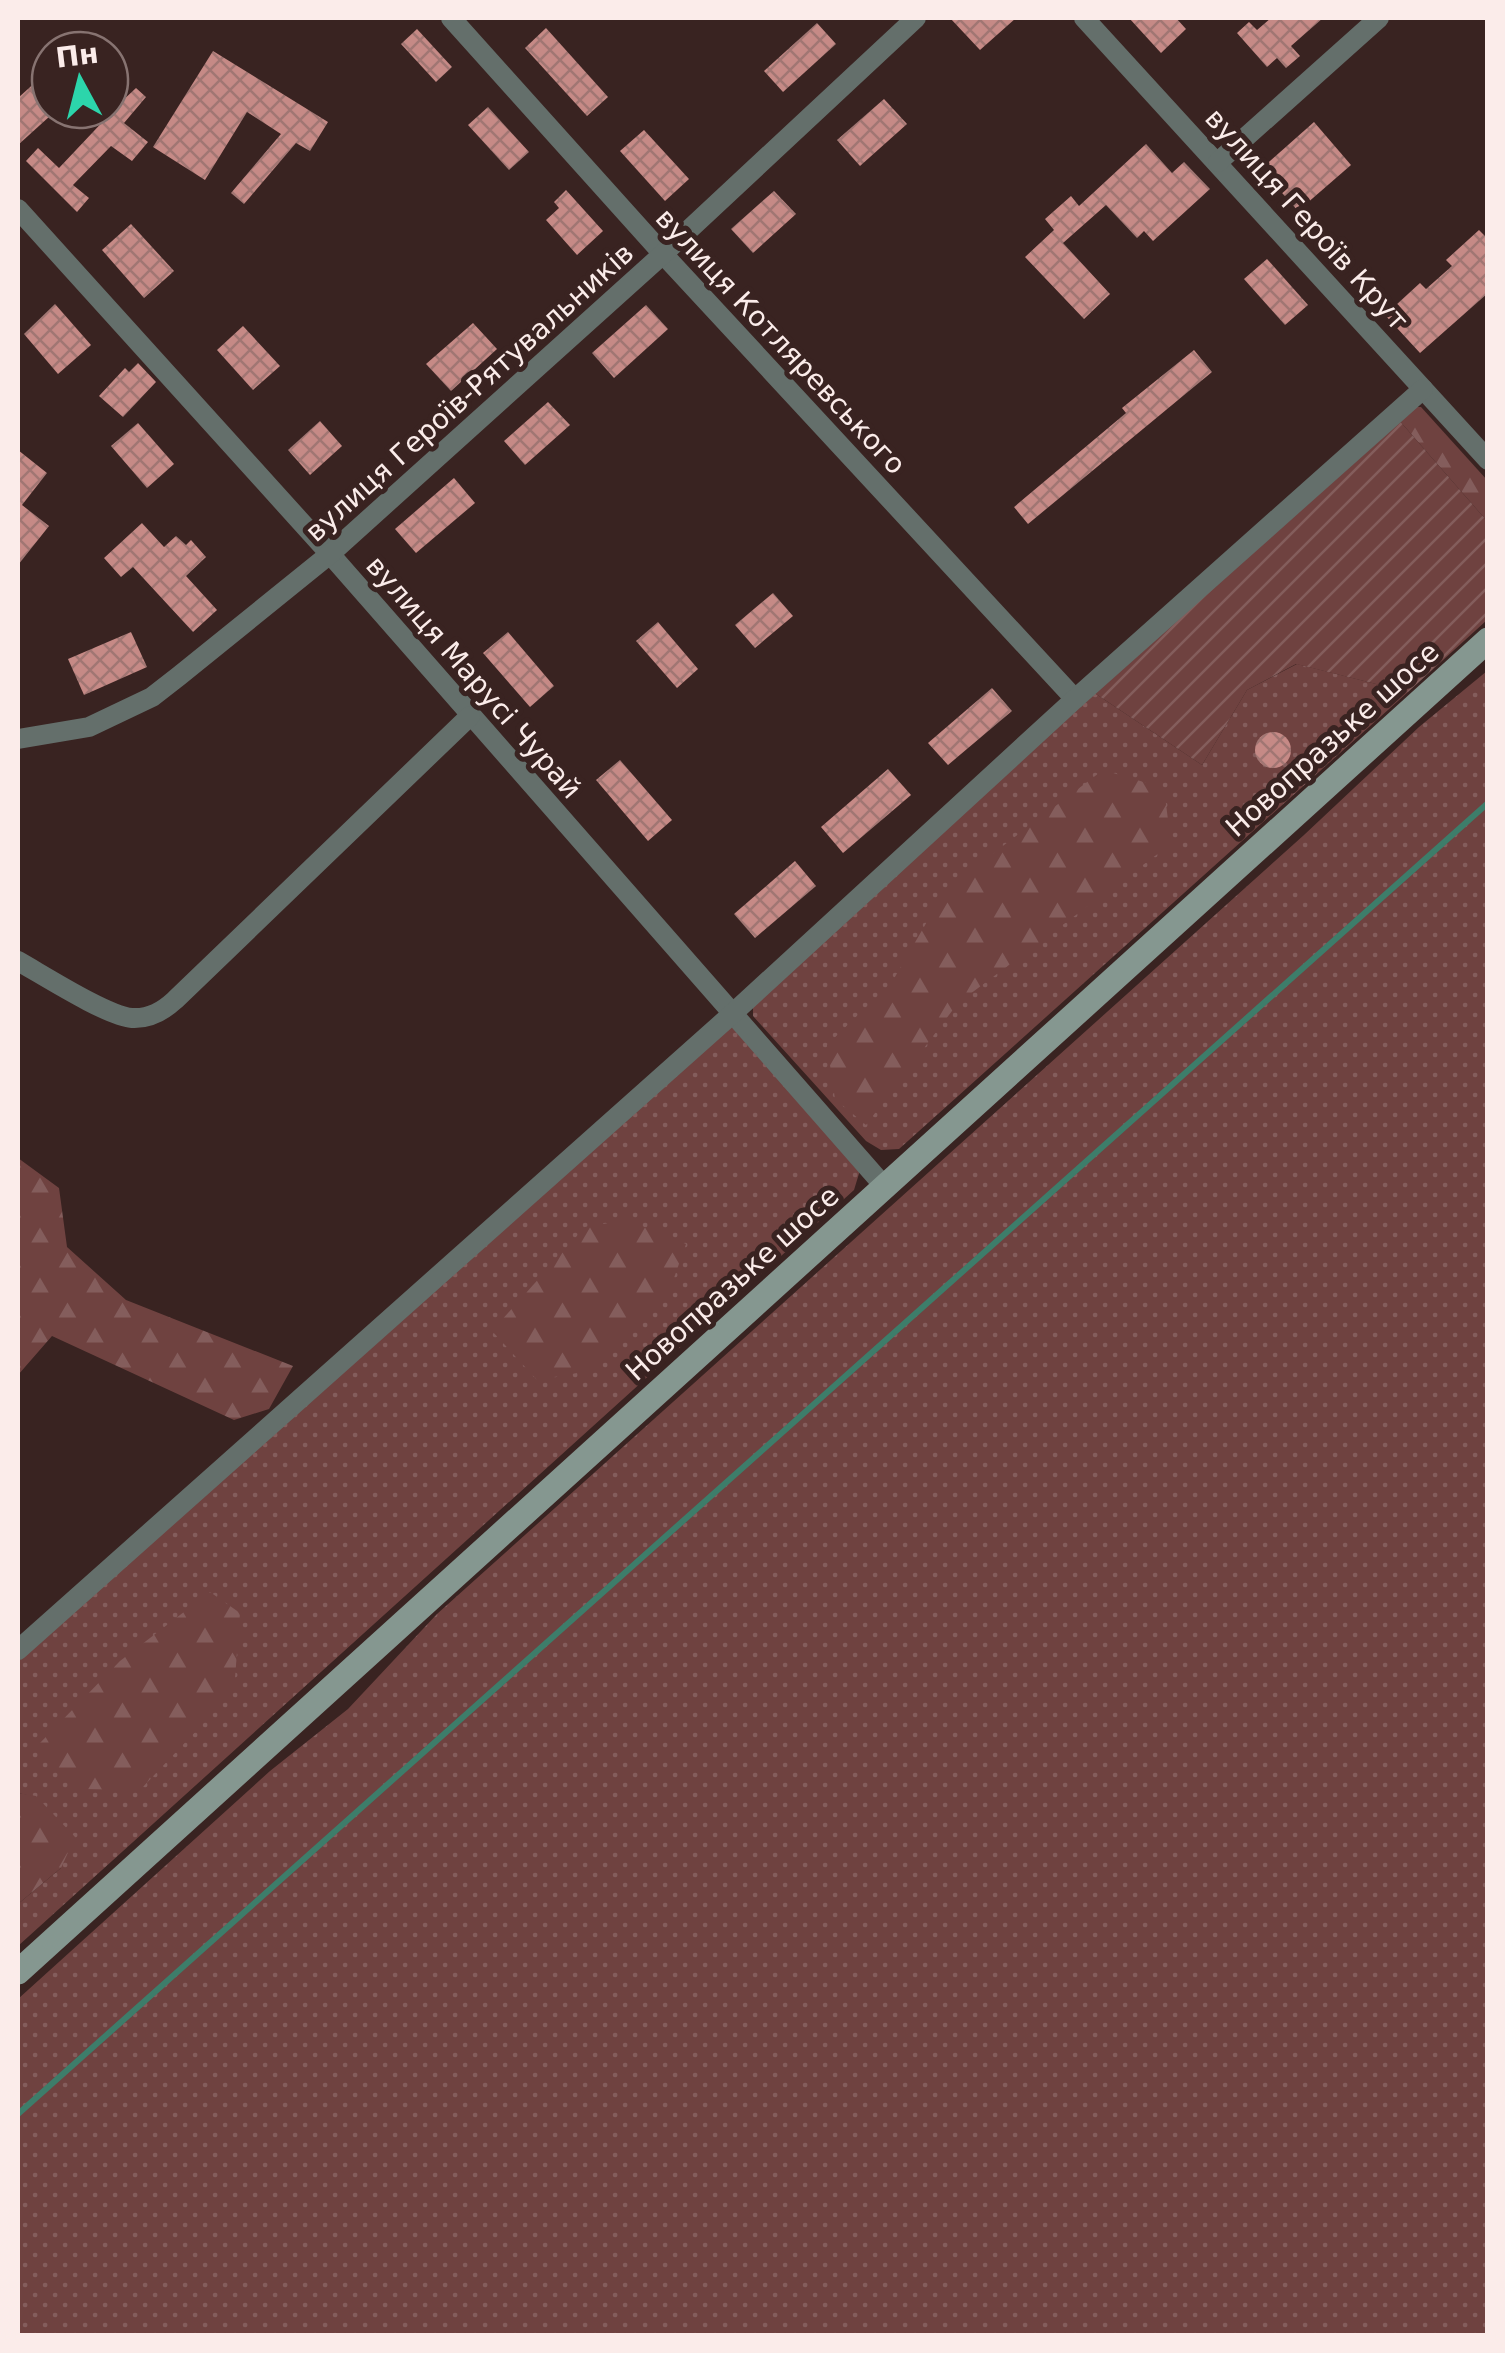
<svg xmlns="http://www.w3.org/2000/svg" width="1505" height="2353" viewBox="0 0 1505 2353" font-family="'DejaVu Sans',sans-serif">
<style>
.grass{fill:url(#grass-dots)}
.forest{fill:url(#forest-firs)}
.garden{fill:url(#garden-furrows)}
.lines{fill:none;stroke-linecap:round;stroke-linejoin:round}
.stream{stroke:#3d7d6a;stroke-width:6}
.building{fill:url(#building-cross-hatch)}
.street{stroke:#646f6b;stroke-width:20}
.secondary{stroke:#859790;stroke-width:25}
.labels{text-anchor:middle;stroke-width:10;stroke-linejoin:round;paint-order:stroke}
.street-label{font-size:28px;fill:#fbecea;stroke:#392321}
</style>
<defs>
<pattern id="grass-dots" width="8" height="8" patternUnits="userSpaceOnUse" patternTransform="scale(2.5)"><rect width="8" height="8" fill="#6f4240"/><path d="M2 2h.1M6 6h.1" fill="none" stroke="#845d5c" stroke-width="1.8" stroke-linecap="round"/></pattern>
<pattern id="forest-firs" width="22" height="20" patternUnits="userSpaceOnUse" patternTransform="scale(2.5)"><rect width="22" height="20" fill="#6f4240"/><path d="M5 1l3.5 6h-7zM16 11l3.5 6h-7z" fill="#845d5c"/></pattern>
<pattern id="garden-furrows" width="10" height="10" patternUnits="userSpaceOnUse" patternTransform="scale(2.5)"><rect width="10" height="10" fill="#6f4240"/><path d="M-1 1l2-2M0 10L10 0M9 11l2-2" fill="none" stroke="#845d5c"/></pattern>
<pattern id="building-cross-hatch" width="8" height="8" patternUnits="userSpaceOnUse" patternTransform="scale(2.5)"><rect width="8" height="8" fill="#c68a86"/><path d="M0 0l8 8M0 8l8-8" fill="none" stroke="#a17673"/></pattern>
</defs>
<rect width="100%" height="100%" fill="#392321"/>
<g class="grass">
<path d="M1297 664 1408 692 899 1149 881 1150 866 1141 753 1016V999L1093 692 1202 765 1247 690Z"/>
<path d="M1487 671V2335H18V1999L270 1771 348 1709 437 1614 1304 835 1419 727Z"/>
<path d="M731 1026 861 1167 854 1190 18 1946V1904L61 1868 36 1797 18 1793V1658Z"/>
</g>
<g class="forest">
<path d="M1413 407H1421L1487 480V521L1398 419Z"/>
<path d="M1103 770 1164 788 1171 844 958 1003 866 1125 835 1099 827 1045 892 982 946 889Z"/>
<path d="M18 1158 59 1188 67 1247 126 1300 293 1366 269 1409 234 1420 52 1336 18 1375Z"/>
<path d="M627 1220 686 1244 668 1295 594 1370 537 1380 492 1331 585 1227Z"/>
<path d="M210 1592 240 1613 234 1691 140 1790 83 1789 58 1769 39 1744 120 1661Z"/>
<path d="M18 1793 36 1796 75 1837 61 1868 18 1904Z"/>
</g>
<path class="garden" d="M1398 419 1487 521V620L1408 692 1296 664 1247 690 1202 765 1093 692Z"/>
<g class="lines">
<path class="stream" d="M18 2114 1488 803"/>
</g>
<g class="building">
<path d="M950 18H1016L980 50Z"/>
<path d="M1129 18H1176L1186 29 1161 53Z"/>
<path d="M1271 18H1323L1291 46 1300 56 1286 68 1277 58 1267 67 1237 33 1249 22 1257 30Z"/>
<path d="M817 23 836 44 783 92 764 71Z"/>
<path d="M546 28 608 97 587 116 525 48Z"/>
<path d="M417 29 452 67 436 82 401 44Z"/>
<path d="M213 51 328 122 310 151 296 143 244 204 231 193 281 134 247 112 205 180 153 147Z"/>
<path d="M50 69V116L18 145V98Z"/>
<path d="M136 88 146 97 124 123 148 142 132 161 111 146 73 185 89 198 77 212 26 161 38 148 59 168 110 114V94L120 103Z"/>
<path d="M884 99 907 124 860 166 837 140Z"/>
<path d="M488 107 529 152 509 170 468 125Z"/>
<path d="M1314 122 1351 165 1298 211 1261 169Z"/>
<path d="M644 130 689 179 665 201 620 151Z"/>
<path d="M1146 144 1172 173 1184 162 1210 189 1153 241 1144 231 1137 238 1106 205 1063 243 1110 294 1084 319 1025 257 1054 230 1045 219 1071 196 1079 206Z"/>
<path d="M566 190 603 231 577 255 546 220 559 208 554 202Z"/>
<path d="M774 191 796 214 753 253 731 229Z"/>
<path d="M131 224 174 271 144 298 102 250Z"/>
<path d="M1479 230 1488 239V293L1420 353 1385 315 1420 283 1426 289 1452 266 1446 260Z"/>
<path d="M1267 259 1308 305 1285 325 1244 279Z"/>
<path d="M55 304 91 345 58 374 24 334Z"/>
<path d="M646 305 668 329 614 378 592 353Z"/>
<path d="M473 323 497 349 451 391 426 364Z"/>
<path d="M243 326 280 366 253 390 217 350Z"/>
<path d="M1194 350 1212 372 1028 524 1014 507 1126 413 1122 408Z"/>
<path d="M138 363 156 382 123 417 99 396 125 368 129 372Z"/>
<path d="M548 402 570 425 525 465 504 441Z"/>
<path d="M320 421 342 446 310 475 288 450Z"/>
<path d="M138 423 174 464 147 488 111 446Z"/>
<path d="M18 450 47 473 22 505 49 526 18 565Z"/>
<path d="M454 478 475 503 416 553 395 529Z"/>
<path d="M142 523 164 547 176 536 186 545 191 540 206 557 186 576 217 610 193 632 133 567 121 577 104 558Z"/>
<path d="M773 593 793 616 755 648 735 625Z"/>
<path d="M658 622 698 669 677 688 636 641Z"/>
<path d="M131 632 147 667 84 695 68 659Z"/>
<path d="M508 632 554 686 530 707 483 653Z"/>
<path d="M992 688 1012 711 948 765 928 743Z"/>
<circle cx="1273" cy="750" r="18"/>
<path d="M620 760 672 820 648 841 596 780Z"/>
<path d="M888 769 911 795 843 853 821 827Z"/>
<path d="M795 861 816 886 755 938 734 914Z"/>
</g>
<g class="lines">
<g class="street">
<path d="M451 18 663 254 1075 699"/>
<path d="M1084 18 1488 460"/>
<path d="M1218 162 1379 18"/>
<path d="M18 209 330 554 884 1186"/>
<path d="M18 739 89 727 152 697 179 676 330 554 663 254 916 18"/>
<path d="M18 961C43 975 107 1016 132 1018 150 1019 163 1011 175 1000L470 716"/>
<path d="M18 1650 731 1015 1075 699 1423 389"/>
</g>
<path class="secondary" d="M18 1972 1488 640"/>
</g>
<g class="labels">
<g class="street-label">
<text transform="translate(1307 219) rotate(48)" y="10">вулиця Героїв Крут</text>
<text transform="translate(781 341) rotate(47)" y="10">вулиця Котляревського</text>
<text transform="translate(469 392) rotate(-42)" y="10">вулиця Героїв-Рятувальників</text>
<text transform="translate(474 677) rotate(49)" y="10">вулиця Марусі Чурай</text>
<text transform="translate(1332 739) rotate(-42)" y="10">Новопразьке шосе</text>
<text transform="translate(732 1283) rotate(-42)" y="10">Новопразьке шосе</text>
</g>
</g>
<rect width="1505" height="2353" fill="none" stroke="#fbecea" stroke-width="40"/>
<g transform="translate(80 80) rotate(353)"><circle r="48" fill="#392321" stroke="#877371" stroke-width="2.5"/>
<path d="M0-8L18 38L0 25L-18 38Z" fill="#2cd5ab"/>
<text y="-15" font-size="28" font-weight="bold" text-anchor="middle" fill="#fbecea">Пн</text>
</g>
</svg>
